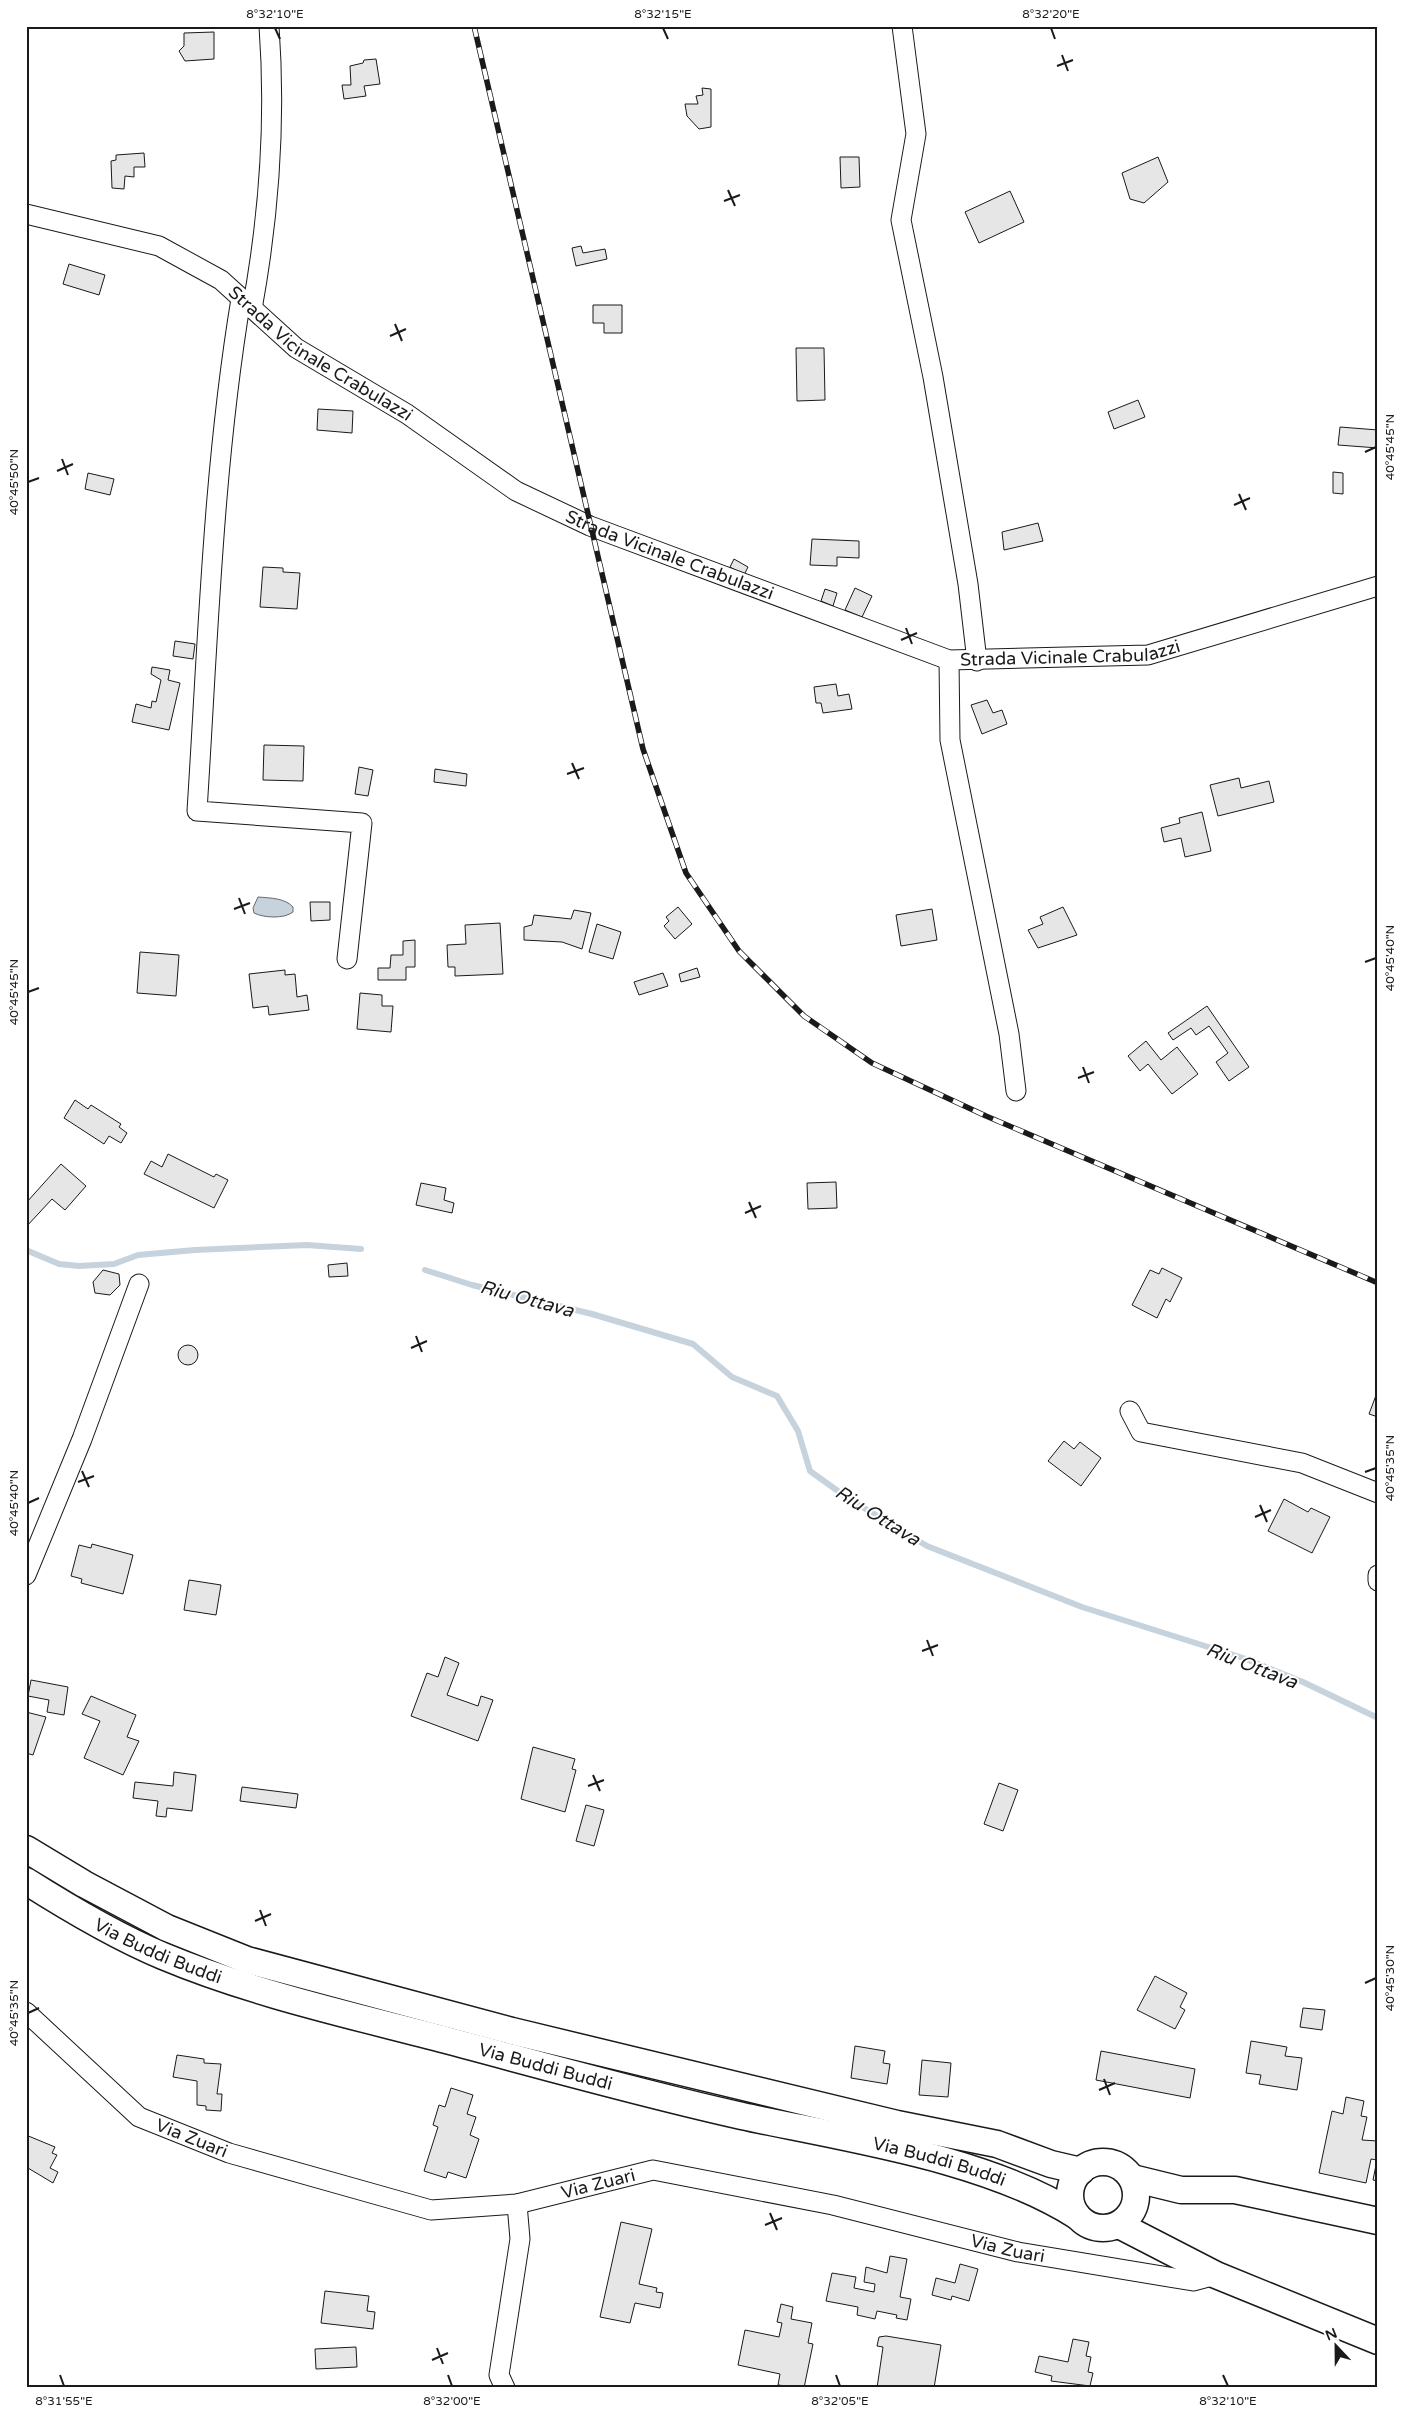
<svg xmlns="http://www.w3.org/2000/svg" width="1404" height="2414" viewBox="0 0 1404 2414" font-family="'Varela Round',sans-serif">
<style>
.water{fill:#c6d2dc;stroke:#6a6a6a}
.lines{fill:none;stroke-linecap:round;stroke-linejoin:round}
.stream{stroke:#c6d2dc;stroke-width:6}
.building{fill:#e6e6e6;stroke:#1a1a1a}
.street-casing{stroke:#1a1a1a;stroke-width:21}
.secondary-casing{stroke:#1a1a1a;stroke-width:29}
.street{stroke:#fff;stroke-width:19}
.secondary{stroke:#fff;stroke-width:26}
.rail-casing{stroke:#1a1a1a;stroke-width:5.5}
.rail{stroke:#fff;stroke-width:4;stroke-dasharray:11;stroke-linecap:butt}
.ticks{fill:none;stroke:#1a1a1a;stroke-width:2}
.labels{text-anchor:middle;stroke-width:4;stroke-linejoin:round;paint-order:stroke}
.street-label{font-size:18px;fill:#1a1a1a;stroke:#fff}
.water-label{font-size:19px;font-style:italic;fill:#1a1a1a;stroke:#fff}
.neatline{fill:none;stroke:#1a1a1a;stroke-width:2}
.ticks-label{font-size:12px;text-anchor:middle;fill:#1a1a1a}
</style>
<rect width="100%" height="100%" fill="#fff"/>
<path class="water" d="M258 897C270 898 285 898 293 907V912C284 919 264 918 254 913L253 908Z"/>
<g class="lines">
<g class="stream">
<path d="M26 1250 59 1264 79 1266 114 1264 138 1255 195 1250 307 1245 361 1249"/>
<path d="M425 1270 472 1285 592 1314 693 1344 732 1377 777 1396 798 1431 810 1471 849 1499 927 1546 1082 1607 1246 1659 1303 1682 1378 1718"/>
</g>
</g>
<g class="building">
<path d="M214 32V59L185 61 179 51 184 46V33Z"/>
<path d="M376 59 380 84 364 86 366 96 344 99 342 85H351L350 66 363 63 364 60Z"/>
<path d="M702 88 711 89V127L699 129 687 116 685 104H698L696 96 703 95Z"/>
<path d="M144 153 145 167H134V177L125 176 124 189 112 188 111 161 116 160V155Z"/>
<path d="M840 157H859L860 187 841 188Z"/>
<path d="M1158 157 1168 182 1144 203 1130 199 1122 173Z"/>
<path d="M1010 191 1024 222 979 243 965 212Z"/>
<path d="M581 246 583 253 605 249 607 259 576 266 572 248Z"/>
<path d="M69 264 105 275 99 295 63 284Z"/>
<path d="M593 305H622V333H604V323H593Z"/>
<path d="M796 348H824L825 400 797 401Z"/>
<path d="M1138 400 1145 417 1114 429 1108 412Z"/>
<path d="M318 409 353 411 352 433 317 430Z"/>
<path d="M1340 427 1378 430V448L1338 445Z"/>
<path d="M1333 472 1343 473V494L1333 493Z"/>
<path d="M88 473 114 479 110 495 85 489Z"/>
<path d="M1038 523 1043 541 1004 550 1002 532Z"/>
<path d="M812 539 859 541V558L837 557V566L810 565Z"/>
<path d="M734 559 748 567 744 575 730 567Z"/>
<path d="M263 567 283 568V572L300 573 297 609 260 607Z"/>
<path d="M855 588 872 596 862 617 845 610Z"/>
<path d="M825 589 837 593 833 606 821 601Z"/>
<path d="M175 641 195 644 193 659 173 656Z"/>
<path d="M152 667 170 670 168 680 180 683 169 730 132 722 136 704 151 708 152 701 156 702 161 680 151 674Z"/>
<path d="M836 684 838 696 849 694 852 709 823 713 821 703H816L814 687Z"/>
<path d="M987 700 993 713 1002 710 1007 724 982 734 971 705Z"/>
<path d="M264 745 304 746 303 781 263 780Z"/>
<path d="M359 767 373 770 368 796 355 794Z"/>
<path d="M435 769 467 774 466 786 434 782Z"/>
<path d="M1239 778 1241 788 1269 781 1274 802 1218 816 1210 785Z"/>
<path d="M1202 812 1211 851 1185 857 1181 838 1164 842 1161 828 1180 823 1179 818Z"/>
<path d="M310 902H330V920L311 921Z"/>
<path d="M678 907 692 924 675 939 664 926 669 921 666 917Z"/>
<path d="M1063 907 1077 935 1038 948 1028 930 1043 924 1040 917Z"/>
<path d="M932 909 937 940 901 946 896 915Z"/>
<path d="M574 910 591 913 582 949 562 942 524 940V927L532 925 534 915 571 919Z"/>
<path d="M500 923 503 974 455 976V967H448L447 945 466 944 465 925Z"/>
<path d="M597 924 621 932 613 959 589 952Z"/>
<path d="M415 940V967H406V980H378V968H390L391 955H403V941Z"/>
<path d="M140 952 179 955 176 996 137 993Z"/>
<path d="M697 968 700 977 681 982 679 974Z"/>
<path d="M285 970V975L295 974 297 997 307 995 309 1010 269 1015 268 1006 253 1008 249 974Z"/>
<path d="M663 973 668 986 639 995 634 982Z"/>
<path d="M360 993 382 995V1006H393L391 1032 357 1029Z"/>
<path d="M1207 1006 1249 1067 1229 1081 1216 1062 1228 1053 1209 1026 1196 1035 1191 1028 1173 1040 1168 1033Z"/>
<path d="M1146 1041 1161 1060 1177 1047 1198 1074 1172 1094 1148 1064 1140 1071 1128 1056Z"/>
<path d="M75 1100 88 1109 91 1105 121 1124 119 1127 127 1133 121 1143 109 1136 104 1144 64 1118Z"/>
<path d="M168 1154 214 1177 216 1174 228 1180 214 1208 144 1174 151 1161 162 1167Z"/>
<path d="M61 1164 86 1186 65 1210 52 1199 26 1227V1203Z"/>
<path d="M836 1182 837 1208 808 1209 807 1183Z"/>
<path d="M421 1183 446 1188 444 1200 454 1203 452 1213 416 1205Z"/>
<path d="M347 1263 348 1276 329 1277 328 1265Z"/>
<path d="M1162 1268 1182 1278 1170 1302 1166 1299 1157 1318 1132 1305 1150 1270 1159 1274Z"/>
<path d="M103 1270 119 1274 120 1285 110 1295 95 1293 93 1282Z"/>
<circle cx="188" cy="1355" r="10"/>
<path d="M1378 1390V1417L1369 1414Z"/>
<path d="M1064 1441 1074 1449 1080 1442 1101 1458 1081 1486 1048 1461Z"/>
<path d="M1284 1499 1308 1512 1311 1508 1330 1517 1312 1553 1268 1531Z"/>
<path d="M92 1544 133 1555 123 1594 81 1583 82 1579 71 1576 79 1545 91 1548Z"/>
<path d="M189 1580 221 1585 216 1615 184 1610Z"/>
<path d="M445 1657 459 1663 447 1695 478 1706 481 1696 493 1700 478 1741 411 1716 427 1673 438 1677Z"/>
<path d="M31 1680 68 1687 64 1715 47 1712 49 1700 28 1696Z"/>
<path d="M91 1696 136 1715 127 1737 139 1741 123 1775 84 1758 100 1721 82 1714Z"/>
<path d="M26 1712 46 1717 33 1755 26 1753Z"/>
<path d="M533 1747 575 1759 572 1769 576 1770 565 1812 521 1799Z"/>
<path d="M174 1772 196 1775 192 1811 167 1808 166 1817 156 1816 158 1801 133 1798 135 1782 173 1786Z"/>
<path d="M999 1783 1018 1790 1003 1831 984 1824Z"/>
<path d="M242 1787 298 1794 296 1808 240 1801Z"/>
<path d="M586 1805 604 1810 594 1846 576 1841Z"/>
<path d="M1155 1976 1187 1993 1180 2007 1185 2010 1175 2029 1137 2010Z"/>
<path d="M1303 2008 1325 2010 1322 2030 1300 2027Z"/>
<path d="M1251 2041 1287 2047 1285 2056 1302 2058 1297 2090 1259 2084 1261 2075 1246 2073Z"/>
<path d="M855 2046 885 2051 883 2063 890 2064 887 2084 851 2078Z"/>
<path d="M1101 2051 1195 2069 1190 2098 1096 2080Z"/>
<path d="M177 2055 204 2059V2063L221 2064 217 2094H222L221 2111 206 2110V2106L197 2105V2081L173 2077Z"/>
<path d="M922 2060 951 2063 948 2097 919 2095Z"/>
<path d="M451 2088 473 2095 467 2114 476 2117 470 2135 479 2139 466 2178 448 2172 446 2178 424 2171 438 2127 433 2125 439 2105 445 2107Z"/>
<path d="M1346 2097 1364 2101 1361 2116 1367 2117 1362 2140 1378 2141V2181L1373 2180 1377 2160 1371 2159 1366 2183 1319 2173 1332 2111 1343 2114Z"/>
<path d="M26 2135 55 2147 52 2153 57 2155 50 2168 58 2172 53 2183 28 2168 26 2171Z"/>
<path d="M621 2222 652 2229 639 2284 657 2288 656 2292 663 2293 660 2308 635 2303 630 2323 600 2317Z"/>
<path d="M890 2256 907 2259 900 2297 911 2299 907 2320 896 2318 897 2315 877 2311 875 2319 857 2315 858 2307 826 2301 832 2273 856 2277 854 2288 874 2292 875 2284 864 2282 866 2267 887 2273Z"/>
<path d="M960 2264 978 2269 969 2301 952 2296 951 2300 932 2295 936 2278 955 2283Z"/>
<path d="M325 2291 369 2296 367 2311 375 2312 373 2329 321 2323Z"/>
<path d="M781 2304 793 2307 791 2319 812 2323 808 2343 813 2344 804 2388 778 2385 780 2374 738 2365 745 2330 779 2337 782 2323 777 2322Z"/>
<path d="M886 2336 941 2345 934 2388H877L883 2347 877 2346 879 2337Z"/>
<path d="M1073 2339 1089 2342 1086 2356 1091 2357 1088 2372 1093 2373 1090 2386 1051 2381 1052 2376 1035 2372 1039 2356 1068 2362Z"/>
<path d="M356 2347 357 2367 316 2369 315 2349Z"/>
</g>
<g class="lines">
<g class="street-casing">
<g id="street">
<path d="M902 26 916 134 901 220 933 377 968 584 977 661"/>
<path id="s1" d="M26 214 159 246 221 280 296 348 407 414 516 491 590 526 949 660 1148 655 1378 586"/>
<path d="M241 299C213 468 208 640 197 811L362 823 347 959"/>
<path d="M252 309C269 216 276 121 269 26"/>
<path d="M949 660 950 740 1009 1034 1016 1091"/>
<path d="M1130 1411 1141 1432 1302 1463 1378 1493"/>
<path d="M26 1575 82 1439 139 1284"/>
<path d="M1378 1575V1581"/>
<path id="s2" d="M26 2012 139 2117 229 2153 431 2210 517 2204 653 2170 833 2205 1018 2252 1193 2281 1216 2275"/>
<path d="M505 2388 499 2375 520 2239 517 2204"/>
</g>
</g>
<g class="secondary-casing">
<g id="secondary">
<path d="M26 1849 84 1884 167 1928 247 1960 512 2031 897 2124 997 2144 1051 2164 1081 2171"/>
<path id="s3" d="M26 1881C70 1909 115 1936 163 1956 254 1994 351 2015 446 2040 544 2066 643 2094 742 2116 848 2139 986 2158 1077 2216"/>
<circle cx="1103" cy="2195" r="33"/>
<path d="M1132 2178 1181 2190H1235L1378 2221"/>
<path d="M1119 2225 1216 2275 1378 2341"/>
</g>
</g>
<use href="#street" class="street"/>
<use href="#secondary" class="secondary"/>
<g class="rail-casing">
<path id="rail" d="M474 26 643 749 686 873 739 951 804 1016 872 1063 986 1116 1378 1283"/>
</g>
<use href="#rail" class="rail"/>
</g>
<path class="ticks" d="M275 28 280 39M663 28 668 39M1051 28 1055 39M1062 55 1068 71M1057 66 1073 60M728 190 735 206M724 201 740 195M395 324 402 341M390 336 406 329M1365 452 1376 447M62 459 68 475M57 471 73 464M28 482 39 478M1239 494 1246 510M1234 505 1250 498M906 628 912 644M901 640 917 633M572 763 579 779M567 774 584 768M239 898 245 914M234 909 250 903M1365 962 1376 958M28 992 39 988M1083 1067 1089 1083M1078 1078 1094 1072M749 1202 756 1218M745 1213 761 1206M416 1336 422 1352M411 1348 427 1341M82 1471 89 1487M1365 1472 1376 1468M78 1482 94 1476M28 1503 39 1498M1260 1505 1267 1522M1255 1517 1271 1510M927 1640 933 1656M922 1651 938 1645M593 1775 600 1791M588 1786 604 1780M260 1910 266 1926M255 1921 271 1914M1365 1983 1376 1978M28 2013 39 2008M1104 2079 1110 2095M1099 2090 1115 2083M770 2213 777 2230M765 2225 782 2218M437 2348 443 2364M432 2360 448 2353M60 2375 64 2386M448 2375 452 2386M836 2375 840 2386M1223 2375 1228 2386"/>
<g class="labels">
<g class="street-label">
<text dy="6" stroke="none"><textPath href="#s1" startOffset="332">Strada Vicinale Crabulazzi</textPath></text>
<text dy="6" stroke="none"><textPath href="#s1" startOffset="738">Strada Vicinale Crabulazzi</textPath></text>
<text dy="6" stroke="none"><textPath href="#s1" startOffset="1158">Strada Vicinale Crabulazzi</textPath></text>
<text dy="6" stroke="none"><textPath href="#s3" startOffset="150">Via Buddi Buddi</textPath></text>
<text dy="6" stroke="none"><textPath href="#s3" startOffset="555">Via Buddi Buddi</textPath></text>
<text dy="6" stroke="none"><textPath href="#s2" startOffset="211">Via Zuari</textPath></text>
<text dy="6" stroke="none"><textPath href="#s3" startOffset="960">Via Buddi Buddi</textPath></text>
<text dy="6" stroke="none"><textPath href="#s2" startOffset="631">Via Zuari</textPath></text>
<text dy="6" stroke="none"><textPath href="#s2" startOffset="1051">Via Zuari</textPath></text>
</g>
<g class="water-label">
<text transform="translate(527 1298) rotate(15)" y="7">Riu Ottava</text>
<text transform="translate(878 1515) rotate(32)" y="7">Riu Ottava</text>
<text transform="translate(1252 1665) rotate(21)" y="7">Riu Ottava</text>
</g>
</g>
<rect width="1404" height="2414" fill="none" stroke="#ffffff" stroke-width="55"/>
<g transform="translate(1336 2346) rotate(338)" stroke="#ffffff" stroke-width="4" paint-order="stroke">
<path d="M0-4L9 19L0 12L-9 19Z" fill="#1a1a1a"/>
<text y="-8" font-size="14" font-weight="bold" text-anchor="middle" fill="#1a1a1a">N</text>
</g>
<rect x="28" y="28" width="1348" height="2358" class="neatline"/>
<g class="ticks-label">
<text x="275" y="18">8°32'10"E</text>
<text x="663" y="18">8°32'15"E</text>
<text x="1051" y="18">8°32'20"E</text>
<text transform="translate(1390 447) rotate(-90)" y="4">40°45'45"N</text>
<text transform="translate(14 482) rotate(-90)" y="4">40°45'50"N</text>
<text transform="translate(1390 958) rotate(-90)" y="4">40°45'40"N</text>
<text transform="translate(14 992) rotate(-90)" y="4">40°45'45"N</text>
<text transform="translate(1390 1468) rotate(-90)" y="4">40°45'35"N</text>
<text transform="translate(14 1503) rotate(-90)" y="4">40°45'40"N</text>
<text transform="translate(1390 1978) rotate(-90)" y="4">40°45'30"N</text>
<text transform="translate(14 2013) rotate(-90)" y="4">40°45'35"N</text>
<text x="64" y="2405">8°31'55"E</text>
<text x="452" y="2405">8°32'00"E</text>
<text x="840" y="2405">8°32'05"E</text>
<text x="1228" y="2405">8°32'10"E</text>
</g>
</svg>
